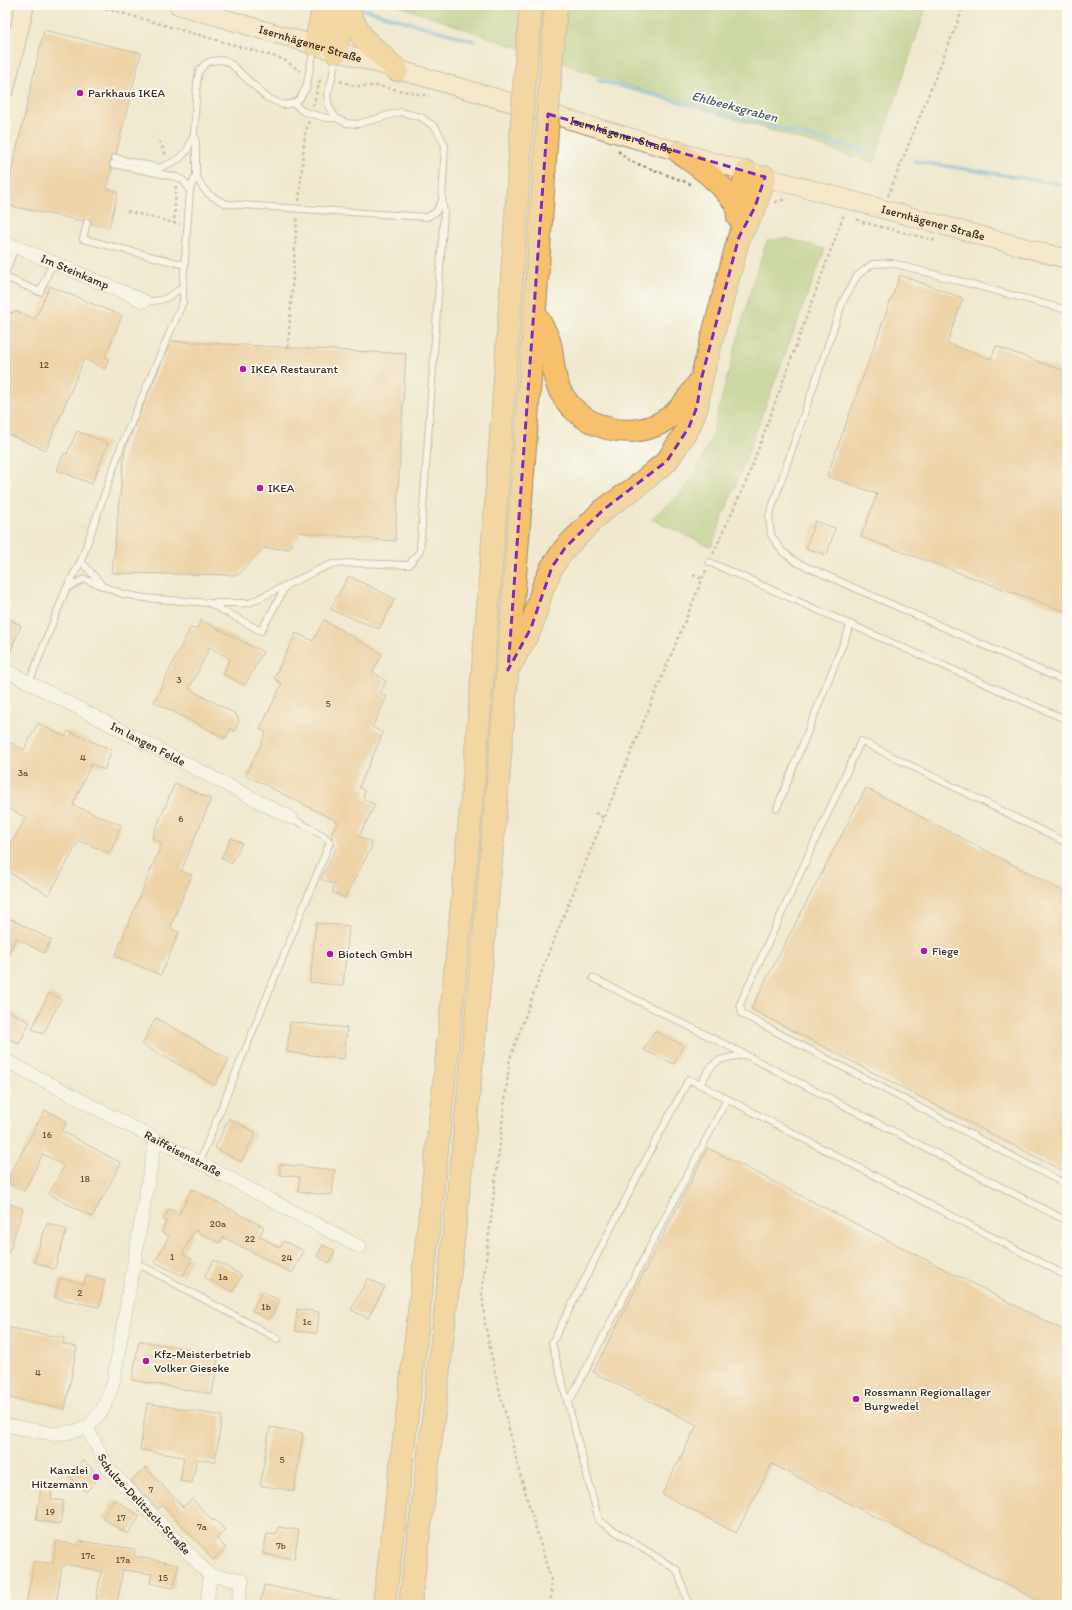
<svg xmlns="http://www.w3.org/2000/svg" width="1072" height="1610" viewBox="0 0 1072 1610" font-family="Itim,sans-serif">
<style>
.green{fill:#a0c36d;stroke:#6e7646}
.lines{fill:none;stroke-linecap:round;stroke-linejoin:round}
.stream{stroke:#5dabd7;stroke-width:4}
.building{fill:#ebb877}
.lane-casing{stroke:#968a76;stroke-width:8}
.street-casing{stroke:#968a76;stroke-width:14}
.secondary-casing{stroke:#968a76;stroke-width:20}
.highway-casing{stroke:#968a76;stroke-width:24}
.path{stroke:#968a76;stroke-width:2.5;stroke-dasharray:3 3;stroke-linecap:butt}
.lane{stroke:#fff;stroke-width:6}
.street{stroke:#fff;stroke-width:13}
.secondary{stroke:#fce6c4;stroke-width:18}
.highway{stroke:#f7c06c;stroke-width:22}
.highway-bridge-casing{stroke:#968a76;stroke-width:24;stroke-linecap:butt}
.highway-bridge{stroke:#f7c06c;stroke-width:22}
.marked{fill:none;stroke:#7b2cbf;stroke-width:3;stroke-dasharray:8 5;stroke-linejoin:round}
.poi-dot{fill:#b5179e;stroke:#fdfcf7;stroke-width:1.5}
.labels{text-anchor:middle;stroke-width:3.5;stroke-linejoin:round;paint-order:stroke}
.number-label{font-size:10px;fill:#674e34}
.street-label{font-size:12px;fill:#3b2a1e;stroke:#fdfcf7}
.poi-label{font-size:12px;fill:#3b2a1e;stroke:#fdfcf7;text-anchor:start}
.water-label{font-size:13px;font-style:italic;fill:#495e68;stroke:#fdfcf7}
</style>
<rect width="100%" height="100%" fill="#fdfcf7"/>
<filter id="ink" filterUnits="userSpaceOnUse"><feTurbulence type="fractalNoise" baseFrequency=".025" numOctaves="2"/><feDisplacementMap in="SourceGraphic" scale="8" xChannelSelector="R" yChannelSelector="G"/><feConvolveMatrix kernelMatrix="1 2 1 2 8 2 1 2 1" color-interpolation-filters="sRGB"/></filter>
<filter id="wash" filterUnits="userSpaceOnUse"><feTurbulence type="fractalNoise" baseFrequency=".012" numOctaves="4" result="noise"/><feDisplacementMap in="SourceGraphic" scale="16" xChannelSelector="R" yChannelSelector="G"/><feGaussianBlur stdDeviation="0.9" result="paint"/><feColorMatrix in="noise" values="0 0 0 0 0 0 0 0 0 0 0 0 0 0 0 0 0 1.4 0 .05"/><feComposite in="paint" operator="in"/></filter>
<g filter="url(#wash)">
<rect width="100%" height="100%" fill="#f0e9cf"/>
<g class="green">
<path d="M397 5H927L874 163 596 75Z"/>
<path d="M786 238 825 249 737 481 711 547 651 519 682 493 696 470 710 441 755 275 767 241Z"/>
</g>
<g class="lines">
<g class="stream">
<path d="M359 8 474 41"/>
<path d="M598 80 867 152"/>
<path d="M914 161 1067 185"/>
</g>
</g>
<g id="blocks">
<g class="building">
<path d="M44 30 141 53 116 154 111 155V160L109 163 110 167 112 168 107 189 118 192 109 228 91 224V220L88 218 84 219 83 221 5 205V200Z"/>
<path d="M900 275 963 298 947 343 991 359 996 346 1067 372V612L861 537 877 494 827 476Z"/>
<path d="M50 286 122 316 105 357 109 358 105 369 84 359 46 450 5 433V310L11 313 16 311 35 319Z"/>
<path d="M171 341 406 354 395 541 298 532 290 549 264 548 238 575 112 573 125 448Z"/>
<path d="M77 431 108 443 92 484 57 470 64 453 67 454Z"/>
<path d="M815 521 835 528 827 555 806 548Z"/>
<path d="M349 576 395 599 379 629 330 609Z"/>
<path d="M5 618 21 625 6 662H5Z"/>
<path d="M201 620 263 652 245 685 223 674 230 659 210 647 189 689 236 714 239 721 235 731 231 729 225 738 154 702 190 628 197 629Z"/>
<path d="M324 620 382 654 373 672 386 681 380 693 387 697 372 727 383 733 359 787 365 791 363 798 375 805 359 836 371 842V848L345 898 332 892 335 885 321 879 336 849 331 833 338 822 246 775 266 733 260 729 282 684 274 678 296 633 313 641Z"/>
<path d="M38 723 65 737 68 731 112 750 104 770 91 764 73 805 121 825 110 853 79 841 49 895 5 870V855L26 817 5 807V740L24 750Z"/>
<path d="M175 783 211 799 181 871 192 875 170 928 179 932 161 975 115 956 162 843 152 838Z"/>
<path d="M866 788 1067 893V1173L751 1009Z"/>
<path d="M231 838 242 843 231 864 221 858Z"/>
<path d="M5 916 51 940 44 953 16 938 5 960Z"/>
<path d="M316 923 349 926 343 986 310 982Z"/>
<path d="M49 993 61 999 43 1034 32 1029Z"/>
<path d="M5 1009 30 1022 19 1044 5 1036Z"/>
<path d="M156 1018 229 1059 215 1085 142 1044Z"/>
<path d="M290 1022 347 1028 344 1059 287 1052Z"/>
<path d="M654 1031 683 1045 674 1064 644 1050Z"/>
<path d="M45 1110 67 1122 62 1131 121 1163 92 1217 49 1194 64 1166 43 1154 24 1191 6 1182Z"/>
<path d="M229 1118 256 1133 241 1162 215 1148Z"/>
<path d="M708 1148 1067 1332V1605H1047L772 1464 736 1533 662 1494 697 1425 593 1372Z"/>
<path d="M280 1164 335 1170 332 1195 298 1192 300 1177 280 1175Z"/>
<path d="M192 1189 264 1227 259 1236 280 1248 284 1241 304 1251 292 1273 223 1237 219 1243 195 1230 182 1254 192 1259 183 1276 155 1262 169 1236 161 1232 167 1221 163 1220 169 1209 179 1214Z"/>
<path d="M5 1202 23 1209 7 1257H5Z"/>
<path d="M47 1223 67 1230 54 1269 34 1262Z"/>
<path d="M323 1245 335 1251 329 1263 317 1256Z"/>
<path d="M214 1260 242 1275 233 1292 204 1277Z"/>
<path d="M86 1276 105 1280 99 1307 55 1298 60 1278 84 1284Z"/>
<path d="M368 1278 385 1287 368 1318 351 1310Z"/>
<path d="M262 1291 280 1301 269 1320 252 1311Z"/>
<path d="M297 1309 319 1312 317 1333 295 1331Z"/>
<path d="M5 1327 64 1338 63 1344 77 1347 65 1409 5 1397Z"/>
<path d="M139 1341 219 1354 212 1394 132 1380Z"/>
<path d="M147 1403 222 1416 215 1462 197 1459 192 1483 180 1481 184 1457 140 1450Z"/>
<path d="M270 1427 303 1433 294 1491 260 1485Z"/>
<path d="M83 1460 100 1477 86 1492 68 1475Z"/>
<path d="M145 1467 183 1507 192 1499 213 1521 214 1519 225 1530 216 1538 226 1548 213 1560 206 1553 207 1552 163 1505 158 1509 131 1481Z"/>
<path d="M41 1488 52 1489 51 1499 64 1501 60 1524 36 1520Z"/>
<path d="M114 1499 140 1516 128 1534 102 1518Z"/>
<path d="M278 1527 299 1530 294 1559 263 1554 267 1534 276 1535Z"/>
<path d="M56 1541 78 1545 79 1541 135 1549 134 1556 178 1565 174 1588 150 1583 152 1574 123 1570 117 1604 96 1601 101 1571 65 1564V1566H62L56 1605H26L34 1561 53 1564Z"/>
<path d="M264 1585 341 1601V1605H260Z"/>
</g>
</g>
</g>
<g filter="url(#ink)">
<use href="#blocks" fill-opacity="0" stroke="#968a76" stroke-width="1"/>
<g class="lines">
<g class="lane-casing">
<g id="lane">
<path d="M294 103 302 111 326 118H336"/>
<path d="M115 158 160 168 179 159 187 151 194 134"/>
<path d="M113 164 176 177 184 181 190 190"/>
<path d="M196 175C204 193 209 196 227 204L427 217 436 212 442 200"/>
<path d="M87 222 83 239 185 265"/>
<path d="M5 274 15 247"/>
<path d="M5 277 40 292 53 262"/>
<path d="M144 301C163 302 169 298 183 286"/>
<path d="M1067 310 892 263 872 264 857 276 843 301 769 516 771 535 782 551 796 562 1067 682"/>
<path d="M81 561 101 584"/>
<path d="M709 562 1067 720"/>
<path d="M66 589 84 579 123 594 144 598 210 603H249L318 570 332 564 354 563 409 565 420 551 444 212 442 200 445 145 436 128 421 117 400 112 358 124 346 123 336 118 329 107 327 95 332 79 336 55"/>
<path d="M211 604 261 631 286 586"/>
<path d="M29 683 66 589 81 561 122 444 183 302V286L190 190 196 175V143L194 134 197 83 199 71 206 63 212 61 223 60 231 64 266 97 283 105 294 103 300 98 306 88 314 48"/>
<path d="M777 808 851 624"/>
<path d="M1067 843 861 741 740 1004 742 1014 1067 1185"/>
<path d="M593 978 746 1055 1067 1221"/>
<path d="M700 1085C714 1059 716 1059 746 1055"/>
<path d="M199 1163 330 842 324 836 291 818"/>
<path d="M133 1261 278 1339"/>
<path d="M568 1404 727 1099"/>
<path d="M689 1605 677 1570 599 1521 552 1343 655 1142 689 1079 1067 1276"/>
</g>
</g>
<g class="street-casing">
<g id="street">
<path id="s1" d="M5 242 144 301"/>
<path id="s2" d="M5 670 291 818"/>
<path id="s3" d="M5 1060 360 1247"/>
<path d="M5 1425 54 1434 71 1432 87 1428 103 1409 113 1384 155 1141"/>
<path id="s4" d="M87 1428 108 1468 201 1566 210 1575 242 1580 238 1603 236 1605"/>
<path d="M207 1605 210 1575"/>
</g>
</g>
<g class="secondary-casing">
<g id="secondary">
<path id="s5" d="M178 5 765 177 1067 259"/>
<path d="M5 89 25 5"/>
</g>
</g>
<g class="highway-casing">
<g id="highway">
<path d="M344 5 363 38 397 70"/>
<path d="M315 45 324 5"/>
<path d="M336 52 344 5"/>
<path d="M524 88 531 5"/>
<path d="M549 94 556 5"/>
<path d="M679 152 707 173 721 186 737 205"/>
<path d="M738 217 737 205 747 172"/>
<path d="M535 313C540 323 547 333 550 344 554 360 552 376 560 391 580 429 632 443 667 419 681 410 690 395 699 382"/>
<path d="M511 664 531 628 543 587 552 567 565 548 603 510 636 487 667 461 689 427 697 407 701 380 739 237 755 207 765 177"/>
<path d="M384 1605C418 1333 448 1061 473 788 492 567 508 346 522 124"/>
<path d="M410 1605C419 1529 430 1453 438 1376 486 962 520 547 547 131"/>
</g>
</g>
<g class="path">
<path d="M94 5 283 59 300 71"/>
<path d="M340 81 355 86H378L429 96"/>
<path d="M313 106 321 76"/>
<path d="M159 141 167 157"/>
<path d="M618 151 630 161 691 184"/>
<path d="M176 186 174 223 180 224"/>
<path d="M888 196 960 16 963 5"/>
<path d="M299 201 305 134 309 121"/>
<path d="M775 202 787 199"/>
<path d="M127 211 174 223"/>
<path d="M857 219 862 222 937 241"/>
<path d="M288 347 297 218"/>
<path d="M713 554 748 477 844 214"/>
<path d="M693 575 702 579"/>
<path d="M595 813 604 818"/>
<path d="M551 1605V1580L520 1474 494 1368 485 1324 482 1293 510 1058 548 954 706 570"/>
</g>
<use href="#lane" class="lane"/>
<use href="#street" class="street"/>
<use href="#secondary" class="secondary"/>
<use href="#highway" class="highway"/>
<g class="highway-bridge-casing">
<g id="highway-bridge">
<path d="M522 124 524 88"/>
<path d="M547 131 549 94"/>
</g>
</g>
<use href="#highway-bridge" class="highway-bridge"/>
</g>
</g>
<path d="M0 0H1072V1610H0ZM548 114 765 177 755 207 739 237 701 380 697 407 689 427 667 461 603 510 565 548 552 567 531 628 508 670Z" fill="#f0e9cf" fill-opacity=".55" fill-rule="evenodd"/>
<path class="marked" d="M548 114 765 177 755 207 739 237 701 380 697 407 689 427 667 461 603 510 565 548 552 567 531 628 508 670Z"/>
<g class="poi-dot">
<circle cx="80" cy="93" r="4"/>
<circle cx="243" cy="369" r="4"/>
<circle cx="260" cy="488" r="4"/>
<circle cx="924" cy="951" r="4"/>
<circle cx="330" cy="954" r="4"/>
<circle cx="146" cy="1361" r="4"/>
<circle cx="856" cy="1399" r="4"/>
<circle cx="96" cy="1477" r="4"/>
</g>
<g class="labels">
<g class="number-label">
<text x="44" y="368">12</text>
<text x="179" y="683">3</text>
<text x="328" y="707">5</text>
<text x="83" y="761">4</text>
<text x="23" y="776">3a</text>
<text x="181" y="822">6</text>
<text x="47" y="1138">16</text>
<text x="85" y="1182">18</text>
<text x="218" y="1227">20a</text>
<text x="250" y="1242">22</text>
<text x="172" y="1260">1</text>
<text x="287" y="1261">24</text>
<text x="223" y="1280">1a</text>
<text x="80" y="1296">2</text>
<text x="266" y="1310">1b</text>
<text x="307" y="1325">1c</text>
<text x="38" y="1376">4</text>
<text x="282" y="1463">5</text>
<text x="151" y="1493">7</text>
<text x="50" y="1515">19</text>
<text x="121" y="1521">17</text>
<text x="202" y="1530">7a</text>
<text x="281" y="1549">7b</text>
<text x="88" y="1559">17c</text>
<text x="123" y="1563">17a</text>
<text x="163" y="1581">15</text>
</g>
<g class="street-label">
<text dy="4" stroke="none"><textPath href="#s5" startOffset="138">Isernhägener Straße</textPath></text>
<text dy="4" stroke="none"><textPath href="#s5" startOffset="462">Isernhägener Straße</textPath></text>
<text dy="4" stroke="none"><textPath href="#s5" startOffset="786">Isernhägener Straße</textPath></text>
<text dy="4" stroke="none"><textPath href="#s1" startOffset="76">Im Steinkamp</textPath></text>
<text dy="4" stroke="none"><textPath href="#s2" startOffset="161">Im langen Felde</textPath></text>
<text dy="4" stroke="none"><textPath href="#s3" startOffset="201">Raiffeisenstraße</textPath></text>
<text dy="4" stroke="none"><textPath href="#s4" startOffset="96">Schulze-Delitzsch-Straße</textPath></text>
</g>
<g class="poi-label">
<text x="88" y="97">Parkhaus IKEA</text>
<text x="251" y="373">IKEA Restaurant</text>
<text x="268" y="492">IKEA</text>
<text x="932" y="955">Fiege</text>
<text x="338" y="958">Biotech GmbH</text>
<text x="154" y="1358">Kfz-Meisterbetrieb<tspan x="154" dy="14">Volker Gieseke</tspan></text>
<text x="864" y="1396">Rossmann Regionallager<tspan x="864" dy="14">Burgwedel</tspan></text>
<text x="88" y="1474" text-anchor="end">Kanzlei<tspan x="88" dy="14">Hitzemann</tspan></text>
</g>
<g class="water-label">
<text transform="translate(735 106) rotate(15)" y="5">Ehlbeeksgraben</text>
</g>
</g>
<rect width="1072" height="1610" fill="none" stroke="#fdfcf7" stroke-width="20"/>
</svg>
